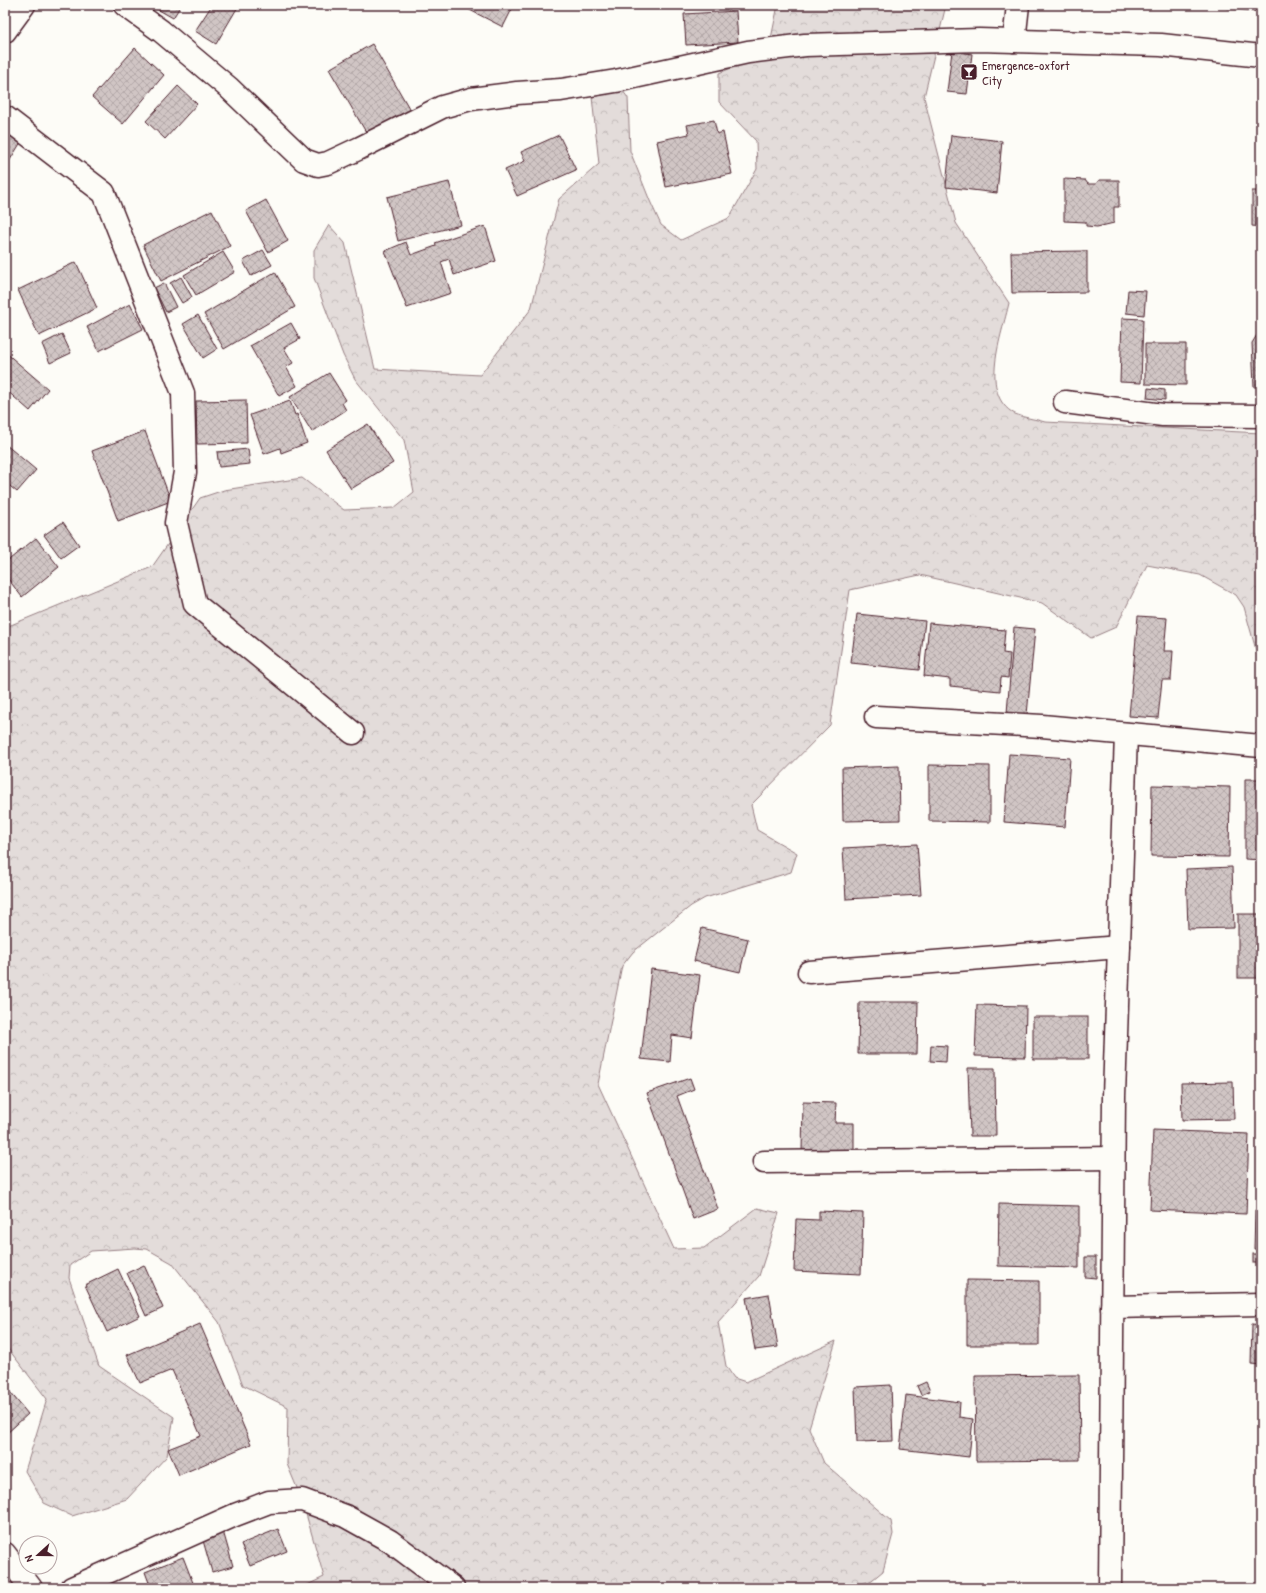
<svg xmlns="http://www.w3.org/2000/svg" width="1266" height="1593" viewBox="0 0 1266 1593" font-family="'Patrick Hand',sans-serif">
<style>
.forest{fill:url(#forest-crowns);stroke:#967e82}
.building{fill:url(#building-cross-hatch);stroke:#4a1f2b}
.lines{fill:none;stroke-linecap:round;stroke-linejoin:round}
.minor-casing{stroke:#4a1f2b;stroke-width:25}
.minor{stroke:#fdfcf7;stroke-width:22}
.labels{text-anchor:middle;stroke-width:3.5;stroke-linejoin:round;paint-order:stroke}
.poi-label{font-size:13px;fill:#4a1f2b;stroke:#fdfcf7;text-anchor:start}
</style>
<defs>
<pattern id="forest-crowns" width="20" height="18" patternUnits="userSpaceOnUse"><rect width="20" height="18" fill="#e3dcda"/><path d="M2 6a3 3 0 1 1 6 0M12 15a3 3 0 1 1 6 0" fill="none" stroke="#c4bcbb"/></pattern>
<pattern id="building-cross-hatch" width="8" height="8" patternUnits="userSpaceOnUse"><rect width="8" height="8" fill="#d0c5c4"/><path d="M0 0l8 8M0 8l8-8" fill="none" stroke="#b4a9a9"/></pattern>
</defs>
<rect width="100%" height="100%" fill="#fdfcf7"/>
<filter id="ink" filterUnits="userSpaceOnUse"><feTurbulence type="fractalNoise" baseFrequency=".025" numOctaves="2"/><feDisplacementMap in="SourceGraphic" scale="8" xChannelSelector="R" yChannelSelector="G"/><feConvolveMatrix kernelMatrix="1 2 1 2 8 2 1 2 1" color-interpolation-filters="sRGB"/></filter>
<g filter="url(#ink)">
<path class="forest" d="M778 5H946L924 97 956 223 1009 303C1002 335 978 394 1015 414 1024 418 1036 419 1045 422L1261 433V668L1244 607 1236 595 1200 575 1147 565 1116 627 1091 638 1042 603 920 575 850 590 830 725 751 805 757 830 797 853 791 872 705 898 691 906 633 952 622 966 598 1084 674 1249 704 1248 757 1208 779 1213 759 1276 718 1322 726 1366 734 1378 746 1382 836 1341 809 1428 824 1463 891 1521 893 1534 883 1571 872 1580 852 1588H301L324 1577 302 1500 287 1464 288 1407 243 1385 219 1322 172 1263 147 1249 135 1248 91 1251 70 1265 69 1278 99 1366 174 1417 167 1456 127 1499 72 1516 44 1503 25 1471 47 1399 6 1346H5V626L6 627 152 567 200 498 224 490 302 478 344 510 394 508 414 492 404 440 355 379 343 355 314 278V250L329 225 345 243 375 369 480 375 531 309 559 199 599 164 591 87 616 81 628 98 630 151 650 201 661 225 681 240 729 218 757 169 756 141 719 102V73L768 53Z"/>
<g class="building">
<path d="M150 5H181L173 18Z"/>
<path d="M212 5H239L216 44 195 31Z"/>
<path d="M460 5H514L503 27Z"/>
<path d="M1227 5H1261V12L1227 8Z"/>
<path d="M736 11 738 42 686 45 684 14Z"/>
<path d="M372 44 413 115 370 139 329 69Z"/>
<path d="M135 48 164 75 123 124 92 97Z"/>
<path d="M952 51 972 54 967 94 947 92Z"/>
<path d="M178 86 197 104 165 139 146 121Z"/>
<path d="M714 120 717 134 723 132 732 174 666 187 657 141 689 134 687 125Z"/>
<path d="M5 133 21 142 5 168Z"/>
<path d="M559 135 576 170 517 196 505 170 525 161 521 152Z"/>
<path d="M951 135 1002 141 997 193 946 187Z"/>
<path d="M1064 179 1085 180 1088 184H1096L1099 180H1119V207H1114V223L1097 227 1086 226V222L1064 221Z"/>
<path d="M449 182 461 225 398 241 387 197Z"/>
<path d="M1252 191H1261V227L1252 226Z"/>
<path d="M266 200 288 241 268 252 246 211Z"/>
<path d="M212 210 230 246 161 281 143 245Z"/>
<path d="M485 226 496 261 454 275 449 259 441 262 451 293 407 308 385 251 406 242 411 255 436 246 435 243Z"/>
<path d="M263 250 272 265 251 276 243 261Z"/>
<path d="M1087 251V292L1012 293 1011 252Z"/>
<path d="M223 252 235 272 196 295 184 275Z"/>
<path d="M76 262 97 308 39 336 18 290Z"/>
<path d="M275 272 295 307 224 349 204 314Z"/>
<path d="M181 277 192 297 182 303 170 283Z"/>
<path d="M164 283 176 307 166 312 154 288Z"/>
<path d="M1128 290 1146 291 1144 315 1126 313Z"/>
<path d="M130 304 143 329 99 351 87 327Z"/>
<path d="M198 315 217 349 203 358 183 324Z"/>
<path d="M1122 318 1143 319 1141 383 1120 382Z"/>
<path d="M291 323 300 339 284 348 293 363 286 367 297 386 279 396 250 346Z"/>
<path d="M62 334 71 353 50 363 42 344Z"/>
<path d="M1261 334V387H1254L1252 343 1257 335Z"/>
<path d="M1145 344H1186V385L1145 384Z"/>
<path d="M5 352 48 389 30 411 5 389Z"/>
<path d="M329 373 346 400 342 403 346 410 312 432 290 397Z"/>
<path d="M1148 388 1165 390V400L1147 398Z"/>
<path d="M246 400 247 443 197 444 196 401Z"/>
<path d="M290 401 295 415 297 414 307 443 281 453 280 448 264 454 250 415Z"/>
<path d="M368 424 393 463 351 489 326 450Z"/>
<path d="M145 431 171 501 118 521 92 451Z"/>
<path d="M5 444 36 470 17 492 5 482Z"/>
<path d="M248 449 250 464 219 467 217 452Z"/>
<path d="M63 522 79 545 61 558 44 535Z"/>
<path d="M36 538 59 567 22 597 5 575V563Z"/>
<path d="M857 614 925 621 919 670 851 663Z"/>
<path d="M1138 616 1167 618 1164 651H1173L1171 680H1162L1158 718 1129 716Z"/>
<path d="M929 623 1005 630 1003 653 1010 654 1008 678 1001 677 1000 691 950 686V679L924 676Z"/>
<path d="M1014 627 1035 629 1027 715 1007 713Z"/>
<path d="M1009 754 1070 758 1065 827 1004 822Z"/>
<path d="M929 765 990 766V822L929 821Z"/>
<path d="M899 766 900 820 843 821 842 768Z"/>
<path d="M1245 779H1261V860L1245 859Z"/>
<path d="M1152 785 1230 787 1229 857 1151 856Z"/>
<path d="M917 844 921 895 846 899 843 848Z"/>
<path d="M1232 867 1234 928 1188 929 1186 869Z"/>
<rect x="1238" y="914" width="23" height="64"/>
<path d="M702 928 748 939 740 972 694 961Z"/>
<path d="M651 969 700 975 692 1038 672 1035 670 1062 641 1059Z"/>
<path d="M859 1002H918L917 1054H858Z"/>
<path d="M977 1005 1026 1006 1025 1057 975 1056Z"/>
<rect x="1033" y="1017" width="55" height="42"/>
<path d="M931 1045 947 1046 946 1062 930 1061Z"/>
<path d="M968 1068H995L996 1136H970Z"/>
<path d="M690 1078 694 1089 677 1096 718 1209 693 1219 647 1093Z"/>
<path d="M1233 1082 1234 1119 1182 1120 1181 1083Z"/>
<path d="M803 1102 836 1103 835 1123H854V1153L802 1152Z"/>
<path d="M1153 1130 1249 1134 1246 1214 1150 1210Z"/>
<path d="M999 1204 1079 1206V1268L998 1266Z"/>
<path d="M1255 1210H1261V1249H1254Z"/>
<path d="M819 1211 863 1213 861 1274 794 1271 796 1219 819 1220Z"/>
<rect x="1253" y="1254" width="8" height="9"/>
<path d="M1085 1257H1096V1278L1085 1277Z"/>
<path d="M144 1265 163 1308 146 1316 127 1273Z"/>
<path d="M118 1269 140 1316 107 1332 85 1285Z"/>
<path d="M967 1280 1039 1281V1345H967Z"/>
<path d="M769 1294 778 1347 755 1350 746 1298Z"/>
<path d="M200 1324 251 1444 179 1475 168 1449 201 1436 172 1370 140 1383 127 1355Z"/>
<path d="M1252 1324 1261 1325V1365L1251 1364Z"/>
<path d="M1079 1375 1080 1460 976 1461 975 1376Z"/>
<path d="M926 1382 930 1391 921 1395 917 1386Z"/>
<path d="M891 1385 893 1441 857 1442 855 1387Z"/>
<path d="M5 1386 28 1414 5 1435Z"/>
<path d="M906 1395 960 1402 959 1417 973 1419 969 1457 900 1449Z"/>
<path d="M278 1529 287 1551 250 1566 241 1544Z"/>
<path d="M223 1531 233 1566 212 1572 202 1537Z"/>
<path d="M183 1557 195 1588H151L145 1572Z"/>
</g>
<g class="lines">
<g class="minor-casing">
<g id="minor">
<path d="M125 5 161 31 229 88 304 160 318 165 328 163 360 148 442 107 471 99 517 93 561 90 616 81 748 52 805 45 979 40 1161 45 1261 56"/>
<path d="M5 31 24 5"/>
<path d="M1014 41 1018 5"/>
<path d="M5 117 104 193 183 393 185 472 176 523 195 604 353 733"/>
<path d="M1065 402 1163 415 1261 416"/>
<path d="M876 717 1042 726 1261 746"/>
<path d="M809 972 1119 947"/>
<path d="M764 1162 1113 1158"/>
<path d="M1112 1307 1261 1304"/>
<path d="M5 1554 31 1588"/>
<path d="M72 1588 235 1515 269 1502 302 1500 345 1516 390 1541 453 1588"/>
<path d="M1110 1588 1114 1096 1126 734"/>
</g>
</g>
<use href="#minor" class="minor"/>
</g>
</g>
<defs>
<g id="bar-square" transform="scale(0.9)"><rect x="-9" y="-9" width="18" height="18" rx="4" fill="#4a1f2b" stroke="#fdfcf7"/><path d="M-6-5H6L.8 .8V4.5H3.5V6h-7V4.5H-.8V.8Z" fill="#fff"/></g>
</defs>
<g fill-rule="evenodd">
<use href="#bar-square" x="969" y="72"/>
</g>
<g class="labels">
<g class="poi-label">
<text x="982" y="70">Emergence-oxfort<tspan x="982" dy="15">City</tspan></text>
</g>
</g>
<rect width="1266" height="1593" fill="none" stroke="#fdfcf7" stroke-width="20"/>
<rect x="10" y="10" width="1246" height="1573" fill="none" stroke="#4a1f2b" stroke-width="1.5" filter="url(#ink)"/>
<g transform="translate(38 1555) rotate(249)"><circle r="19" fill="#fdfcf7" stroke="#b5a4a5"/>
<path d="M0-3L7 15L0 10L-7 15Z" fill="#4a1f2b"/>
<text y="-6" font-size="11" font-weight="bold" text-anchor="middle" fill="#4a1f2b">N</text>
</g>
</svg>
